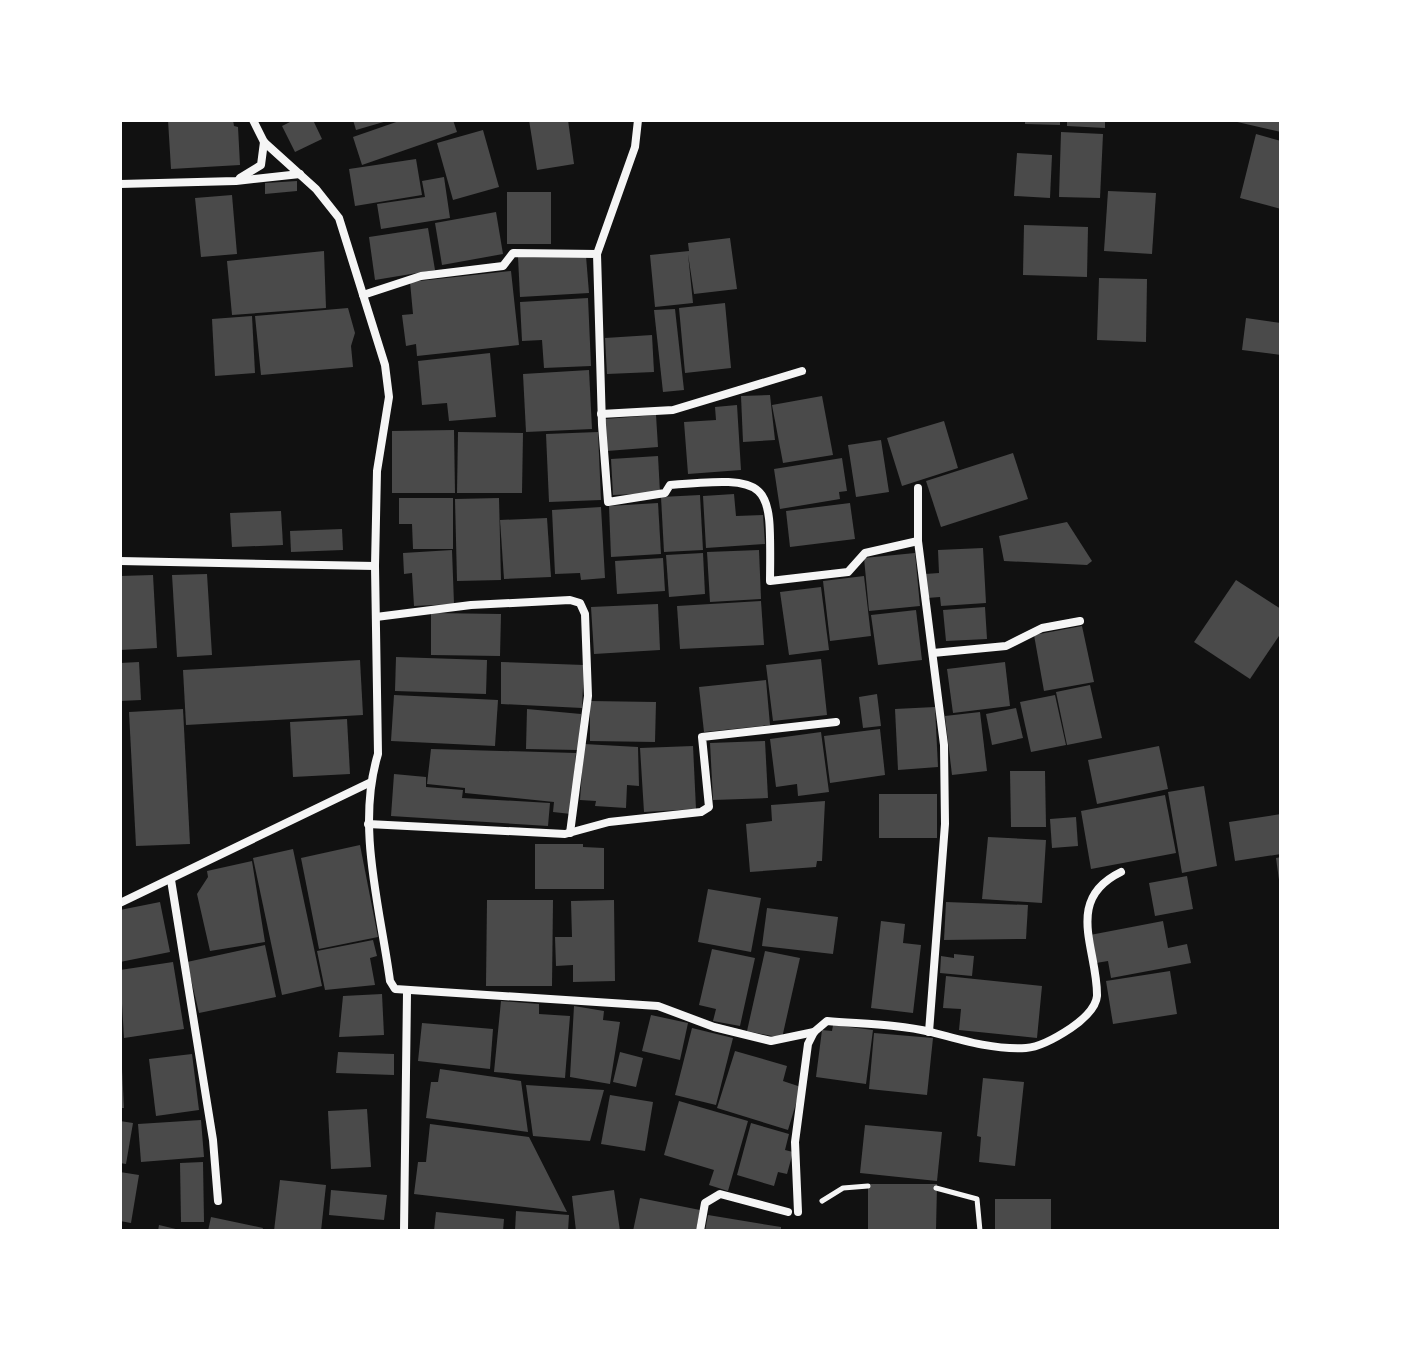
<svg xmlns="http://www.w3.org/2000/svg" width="1401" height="1351" viewBox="0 0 1401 1351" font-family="Lato,sans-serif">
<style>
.building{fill:#4a4a4a}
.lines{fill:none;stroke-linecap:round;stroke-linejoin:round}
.path{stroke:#f5f5f5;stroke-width:5}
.minor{stroke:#f5f5f5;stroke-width:8}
</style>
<rect width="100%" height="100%" fill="#111"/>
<g class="building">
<path d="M168 120H233L234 126 238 127 240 165 171 169Z"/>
<path d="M294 120H313L322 139 295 152 282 126Z"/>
<path d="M353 120H387V121L356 130Z"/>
<path d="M402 120H453L457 132 362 165 353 137Z"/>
<path d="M529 120H568L574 164 537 170Z"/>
<path d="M1025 120H1060V125L1025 124Z"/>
<path d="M1067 120H1105V128L1067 126Z"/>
<path d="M1234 120H1281V132L1233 121Z"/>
<path d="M483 130 499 187 453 200 437 143Z"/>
<path d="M1061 132 1103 134 1100 198 1059 197Z"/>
<path d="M1256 134 1281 141V209L1240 198Z"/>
<path d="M1017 153 1052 155 1050 198 1014 196Z"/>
<path d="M416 159 422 195 355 206 349 169Z"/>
<path d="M444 177 450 218 381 229 377 204 425 197 422 181Z"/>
<path d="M297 181V191L265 194V183Z"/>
<path d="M1108 191 1156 193 1152 254 1104 251Z"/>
<rect x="507" y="192" width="44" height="52"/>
<path d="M232 195 237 254 201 257 195 198Z"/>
<path d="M496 212 503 254 442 265 435 223Z"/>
<path d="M1024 225 1088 227 1087 277 1023 275Z"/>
<path d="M428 228 435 270 375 280 369 237Z"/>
<path d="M730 238 737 289 694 294 688 254 693 303 655 307 650 255 689 251 688 243Z"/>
<path d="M324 251 326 308 232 315 227 261Z"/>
<path d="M586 256 589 293 520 297 518 257Z"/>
<path d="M511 271 519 345 417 356 416 344 406 346 402 315 413 314 410 282Z"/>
<path d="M1099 278 1147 279 1146 342 1097 340Z"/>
<path d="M588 298 591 366 544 368 542 340 522 341 520 302Z"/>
<path d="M725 303 731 368 685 373 679 308Z"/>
<path d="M348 308 355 333 351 346 353 367 261 375 255 316Z"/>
<path d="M675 309 684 390 663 392 654 310Z"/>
<path d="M252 316 255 373 215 376 212 319Z"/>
<path d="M1246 318 1281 323V355L1242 350Z"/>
<path d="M652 335 654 372 607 374 605 338Z"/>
<path d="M490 353 496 417 449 421 447 403 422 405 418 361Z"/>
<path d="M589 370 592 429 526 432 523 374Z"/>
<path d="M770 395 775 440 743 442 741 396Z"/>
<path d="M822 396 833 455 783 463 772 405Z"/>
<path d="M737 405 741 470 688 474 684 422 716 420 715 407Z"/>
<path d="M656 415 658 447 607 451 605 419Z"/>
<path d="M944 421 958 468 902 486 887 438Z"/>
<path d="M454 430 455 493H392V431Z"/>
<path d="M458 432 523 433 522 493H457Z"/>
<path d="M598 432 601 500 549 502 546 434Z"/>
<path d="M881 440 889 492 856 497 848 445Z"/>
<path d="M1013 453 1028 499 941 527 926 481Z"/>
<path d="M658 456 660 493 613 495 611 459Z"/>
<path d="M842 458 847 491 839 492 840 499 780 509 774 469Z"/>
<path d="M734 494 736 516 763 515 765 544 706 548 703 496Z"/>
<path d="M700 495 703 550 664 552 661 497Z"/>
<path d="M399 498H453V549H413L412 524H399Z"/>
<path d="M499 498 501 580 457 581 455 499Z"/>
<path d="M658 503 661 554 611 557 609 506Z"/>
<path d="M850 503 855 539 790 547 786 511Z"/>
<path d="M601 507 605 578 581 580 580 573 555 574 552 510Z"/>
<path d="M281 511 283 545 232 547 230 513Z"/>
<path d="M547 518 551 577 504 579 500 520Z"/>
<path d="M1067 522 1092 561 1087 565 1004 561 999 536Z"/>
<path d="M342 529 343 550 291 552 290 531Z"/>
<path d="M983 548 986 603 941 606 940 597 927 598 925 574 939 573 938 550Z"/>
<path d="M452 550 454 604 414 606 412 573 404 574 403 553Z"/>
<path d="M759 550 761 599 710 602 707 552Z"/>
<path d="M703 553 705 594 669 597 666 555Z"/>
<path d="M915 553 920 606 869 611 864 558Z"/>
<path d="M663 558 665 591 617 594 615 561Z"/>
<path d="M207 574 212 655 177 657 172 575Z"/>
<path d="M153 575 157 648 120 650V576Z"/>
<path d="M864 576 871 636 830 641 823 581Z"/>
<path d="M1236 580 1281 609V633L1250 679 1194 642Z"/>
<path d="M821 587 829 650 789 655 780 592Z"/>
<path d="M761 601 764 645 680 649 677 606Z"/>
<path d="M658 604 660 650 594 654 591 607Z"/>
<path d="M985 607 987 639 946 641 943 610Z"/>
<path d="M916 610 922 660 878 665 871 615Z"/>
<path d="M431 613 501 614 500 656 431 655Z"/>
<path d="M1082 626 1094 682 1044 691 1034 635Z"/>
<path d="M396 657 487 660 486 694 395 691Z"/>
<path d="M821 659 827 715 773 721 766 665Z"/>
<path d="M360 660 363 715 186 725 183 670Z"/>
<path d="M139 662 141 700 120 701V663Z"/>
<path d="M501 662 584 665 582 708 501 704Z"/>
<path d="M1005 662 1010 706 953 713 947 669Z"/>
<path d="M766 680 770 725 704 732 699 687Z"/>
<path d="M1090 685 1102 738 1067 745 1056 692Z"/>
<path d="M877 694 881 726 863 728 859 697Z"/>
<path d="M394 695 498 700 495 746 391 741Z"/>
<path d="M1055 695 1066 745 1031 752 1020 702Z"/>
<path d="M590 701 656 702 655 742 590 741Z"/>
<path d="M935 707 938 767 898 770 895 709Z"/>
<path d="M1016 708 1023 738 992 745 986 714Z"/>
<path d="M183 709 190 844 136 846 129 712Z"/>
<path d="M527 709 581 714 578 750 526 749Z"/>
<path d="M980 712 987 771 952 775 945 716Z"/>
<path d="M347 719 350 774 293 777 290 722Z"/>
<path d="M880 729 885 775 830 783 824 736Z"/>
<path d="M821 732 829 792 798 796 797 784 776 787 770 739Z"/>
<path d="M765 741 768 798 713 800 710 743Z"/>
<path d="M584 744 638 747 639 786 627 785 626 808 595 806 596 801 580 800Z"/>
<path d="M693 746 696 809 644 812 640 748Z"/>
<path d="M1159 746 1168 789 1097 804 1088 760Z"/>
<path d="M431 749 576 753 571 814 553 812 554 802 465 793V788L427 784Z"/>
<path d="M1010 771H1045L1046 827H1011Z"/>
<path d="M394 774 426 777V787L463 790 462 798 550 803 548 826 391 816Z"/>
<path d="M1204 786 1217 866 1182 873 1168 792Z"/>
<rect x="879" y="794" width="58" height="44"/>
<path d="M1165 795 1176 853 1091 869 1081 811Z"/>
<path d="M825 801 822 861H817L816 867 750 872 746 824 772 821 771 805Z"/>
<path d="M1281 814V854L1235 861 1229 822Z"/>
<path d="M1076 817 1078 846 1052 848 1050 819Z"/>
<path d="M988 837 1046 840 1042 903 982 899Z"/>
<path d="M535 844H583V847L604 848V889H535Z"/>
<path d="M360 845 378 937 319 949 301 858Z"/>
<path d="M293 849 322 986 282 995 253 858Z"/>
<path d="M1281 857V879L1279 880 1276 858Z"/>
<path d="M252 861 265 942 210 951 197 894 208 877 207 871Z"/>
<path d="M1187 876 1193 909 1155 916 1149 883Z"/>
<path d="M708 889 761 898 751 952 698 942Z"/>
<path d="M487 900H553L552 986H486Z"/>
<path d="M614 900 615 981 573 982V965L556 966 555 937H572L571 901Z"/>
<path d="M160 902 170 952 120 962V910Z"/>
<path d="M946 902 1028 905 1026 939 944 940Z"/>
<path d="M767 908 838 917 833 954 762 946Z"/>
<path d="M881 921 905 924 903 943 921 945 913 1013 871 1008Z"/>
<path d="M1163 921 1168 948 1187 944 1191 963 1111 978 1108 961 1096 963 1090 935Z"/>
<path d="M373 940 377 956 370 958 375 985 325 990 317 951Z"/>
<path d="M265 945 276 997 199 1013 187 962Z"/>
<path d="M712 949 755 958 740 1026 713 1021 716 1009 699 1005Z"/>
<path d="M765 951 800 958 782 1038 747 1031Z"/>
<path d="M954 954 974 956 972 976 940 973 941 956 954 958Z"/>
<path d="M173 962 184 1029 124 1038 120 970Z"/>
<path d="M1170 971 1177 1014 1113 1024 1106 981Z"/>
<path d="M946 976 1042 986 1037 1038 959 1030 961 1009 943 1008Z"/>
<path d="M382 994 384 1035 339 1037 343 996Z"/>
<path d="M501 1001 539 1004V1014L570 1016 565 1078 494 1072Z"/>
<path d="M574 1006 604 1011 603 1020 620 1022 610 1084 570 1077Z"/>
<path d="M651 1015 688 1023 680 1060 642 1051Z"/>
<path d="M422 1023 493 1029 490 1069 418 1061Z"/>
<path d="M833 1025 873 1030 866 1084 816 1077 822 1030 832 1031Z"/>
<path d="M692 1028 733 1038 716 1105 675 1095Z"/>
<path d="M874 1033 933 1038 927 1095 869 1089Z"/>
<path d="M735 1051 787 1066 783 1081 801 1087 788 1130 717 1108Z"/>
<path d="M338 1052 394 1054V1075L336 1073Z"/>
<path d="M620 1052 643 1058 636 1087 613 1082Z"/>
<path d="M192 1054 199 1110 156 1116 149 1059Z"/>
<path d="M120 1069H122L124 1108H120Z"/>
<path d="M440 1069 521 1081 528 1132 426 1118 431 1082H438Z"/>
<path d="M983 1078 1024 1082 1015 1166 979 1162 981 1137 977 1136Z"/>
<path d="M526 1085 604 1090 590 1141 533 1136Z"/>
<path d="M610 1095 653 1102 645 1151 601 1144Z"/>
<path d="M679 1101 748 1121 728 1191 709 1185 714 1170 664 1155Z"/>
<path d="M367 1109 371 1167 331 1169 328 1111Z"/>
<path d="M201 1120 204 1157 141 1162 138 1124Z"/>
<path d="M120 1121 133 1123 126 1164 120 1163Z"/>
<path d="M751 1123 789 1134 785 1150 793 1152 787 1174 778 1172 774 1186 737 1175Z"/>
<path d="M430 1124 529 1137 567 1212 414 1194 418 1162H426Z"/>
<path d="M865 1125 942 1132 937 1181 860 1173Z"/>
<path d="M203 1162 204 1222H181L180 1163Z"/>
<path d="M120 1172 139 1175 131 1223 120 1221Z"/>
<path d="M280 1180 326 1185 321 1231H274Z"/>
<path d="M868 1184H937L936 1231H868Z"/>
<path d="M331 1190 387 1195 384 1220 329 1215Z"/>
<path d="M614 1190 620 1231H576L572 1196Z"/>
<path d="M640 1198 700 1210 696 1231H633Z"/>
<rect x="995" y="1199" width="56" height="32"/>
<path d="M516 1211 569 1215 568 1231H515Z"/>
<path d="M436 1212 504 1219 503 1231H434Z"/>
<path d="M708 1215 781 1227V1231H705Z"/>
<path d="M211 1217 263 1228 262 1231H208Z"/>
<path d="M159 1225 180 1230V1231H158Z"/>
</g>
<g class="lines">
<g class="path">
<path d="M936 1188 977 1199 980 1231"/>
<path d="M822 1201 843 1188 868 1186"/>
</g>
<g class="minor">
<path d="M253 120 264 142 316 189 339 218 385 365 389 397 377 471 375 566 378 754C356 826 380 907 390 981L395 989 658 1006 714 1027 771 1041 814 1032"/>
<path d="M240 178 261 165 264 142"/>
<path d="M120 184 236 181 300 174"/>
<path d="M597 254 635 147 638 120"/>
<path d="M363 295 421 276 503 266 513 253 597 254 602 425 608 502 665 493 670 485C774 476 771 481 770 581L848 572 865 553 918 541"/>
<path d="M601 414 673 410 802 371"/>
<path d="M918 488V541L944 745 945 824 929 1032"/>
<path d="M120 561 375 566"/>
<path d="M376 617 471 605 570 600 580 603 585 614 588 696 570 833"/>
<path d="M933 653 1006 646 1042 628 1080 621"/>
<path d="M368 824 565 834 609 822 701 812 709 807 702 737 836 722"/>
<path d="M171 880 213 1140 218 1201"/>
<path d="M120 903 369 783"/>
<path d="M798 1212 795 1142 808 1044 814 1032 827 1021C861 1024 898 1024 931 1032 961 1040 994 1050 1026 1048 1040 1047 1059 1036 1071 1028 1080 1022 1096 1009 1097 996 1098 950 1063 900 1121 872"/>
<path d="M404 1231 407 993"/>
<path d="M700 1231 705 1203 720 1194 788 1212"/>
</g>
</g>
<rect width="1401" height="1351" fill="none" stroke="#ffffff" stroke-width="244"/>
</svg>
